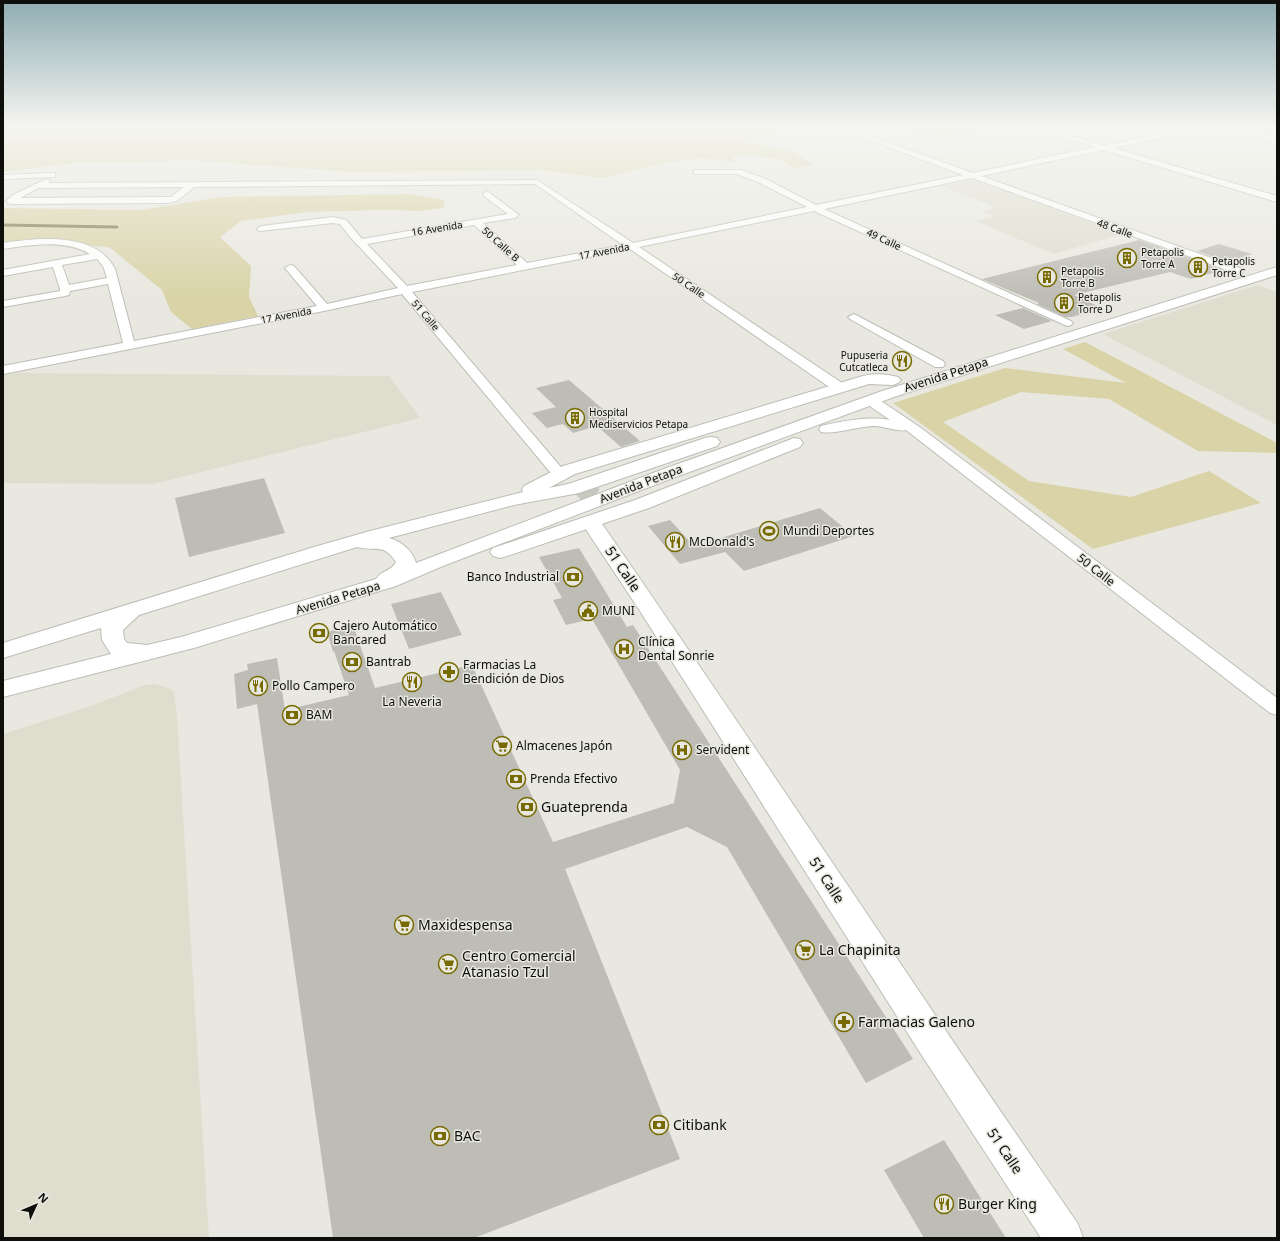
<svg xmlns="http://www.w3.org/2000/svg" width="1280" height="1241" viewBox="0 0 1280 1241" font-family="'Noto Sans',sans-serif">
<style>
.built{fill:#dfddce}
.green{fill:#d9d3a7}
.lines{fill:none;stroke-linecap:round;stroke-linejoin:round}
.stream{stroke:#7a7448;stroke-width:3}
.building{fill:#bebdb5}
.primary-tunnel{stroke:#c8c7c0;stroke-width:20;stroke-dasharray:20 10;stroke-linecap:butt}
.street-casing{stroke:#bdbcb5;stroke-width:2}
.secondary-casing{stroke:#bdbcb5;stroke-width:2}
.primary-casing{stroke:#bdbcb5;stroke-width:2}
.street{fill:#fff;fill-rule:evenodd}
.secondary{fill:#fff;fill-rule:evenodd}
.primary{fill:#fff;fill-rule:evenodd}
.labels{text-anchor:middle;stroke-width:3;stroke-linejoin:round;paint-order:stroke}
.far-street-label{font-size:10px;fill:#0e0e0b;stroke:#e9e8e0}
.far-poi-label{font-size:10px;fill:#0e0e0b;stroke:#e9e8e0;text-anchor:start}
.street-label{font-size:12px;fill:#0e0e0b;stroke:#e9e8e0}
.poi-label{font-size:12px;fill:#0e0e0b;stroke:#e9e8e0;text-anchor:start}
.near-street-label{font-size:14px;fill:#0e0e0b;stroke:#e9e8e0}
.near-poi-label{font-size:14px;fill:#0e0e0b;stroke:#e9e8e0;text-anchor:start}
</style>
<rect width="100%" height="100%" fill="#e9e8e0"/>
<g class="built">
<path d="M974 180 1122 234 1054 254 975 221 994 216 982 212 994 208 990 205 941 186Z"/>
<path d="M1258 285 1277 292V425L1103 334Z"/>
<path d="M18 373 389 376 420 418 152 484 3 483V375Z"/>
<path d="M155 684 171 689 174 692 177 717 209 1238H3V734L88 707 145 685Z"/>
</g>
<g class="green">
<path d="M3 125H786L779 128 770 136 743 142 764 145 793 152 815 165 793 168 782 160 743 154 734 156V162L700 158 669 162 601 178 542 170 352 172 188 160 120 163 81 162 3 172Z"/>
<path d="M884 125C916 125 946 124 976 134L940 133Z"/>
<path d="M411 194 444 200V208L420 211 384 210 307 212 241 221 220 237 251 266 249 297 258 316 192 329 171 312 162 290 109 247 65 244 3 243V208L141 210 221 197Z"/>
<path d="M1085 342 1277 443V453L1198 451 1109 399 1021 392 943 422 1029 481 1131 497 1209 471 1261 503 1093 549 893 403 1005 368 1126 383 1063 349Z"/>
</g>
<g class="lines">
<path class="stream" d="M3 225 117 227"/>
</g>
<g class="building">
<path d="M1139 240 1223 270 1191 279 1170 272 1074 295 1102 308 1072 317H1065L1037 304 1039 303 982 279Z"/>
<path d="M1219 244 1252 254 1227 262 1197 251Z"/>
<path d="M1023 308 1052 321 1024 329 995 315Z"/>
<path d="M569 380 640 441 621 447 597 426 573 433 563 424 547 428 532 413 556 407 536 388Z"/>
<path d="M264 478 285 533 189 557 175 498Z"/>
<path d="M820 508 854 536 744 571 725 552 680 564 648 526 670 520 694 546Z"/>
<path d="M579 548 627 627 633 625 913 1059 866 1083 727 847 687 827 565 869 680 1159 474 1238H333L257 704 237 709 234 674 248 670 247 664 277 658 285 710 349 695 334 651 333 652 327 632 353 625 375 688 472 665 553 842 674 803 680 770 592 619 566 625 553 600 562 598 539 557Z"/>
<path d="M441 592 462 635 409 649 391 604Z"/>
<path d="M944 1140 1006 1238H924L884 1170Z"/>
</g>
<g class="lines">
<path class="primary-tunnel" d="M580 484 590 495 602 502"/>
<g class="street-casing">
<g id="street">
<path d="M1024 125H1036L1104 146 1202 125H1229L1277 138V142L1217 126 1113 148 1277 196V202L1104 150 981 176 1242 269 1243 271 1242 273 1238 274 972 178 824 209 1071 321 1073 323 1071 325 1067 326 814 211 639 247 845 385 846 388 845 391H835L630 249 412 292 565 472 567 475 565 478 560 479 555 478 402 294 324 311 3 374V366L123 343 108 284 70 291 69 295 65 296 3 307V301L60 291V289L53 267 3 276V270L90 254C64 239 32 245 3 249V243C37 238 96 231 115 269L134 341 317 306 285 268 290 265 294 266 327 304 398 288 350 237 340 224 333 223 259 231 257 229 259 227 262 226 333 217 346 220 362 239 508 214 484 196 483 194 487 191 519 215 515 218 483 223 527 263 623 245 535 184 194 187 177 201 167 203 10 204 6 201 13 195 46 179 50 181 48 183 537 180 633 243 807 207 760 183 737 174H694V170H741L766 179 816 205 963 175 856 135V133L858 132 973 173 1095 147ZM184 187 171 197H167L20 198 38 188ZM474 225 517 265 407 286 367 244ZM97 259 103 266 107 278 69 285 62 265Z"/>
<path d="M52 173H55V177L3 179V175Z"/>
<path d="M854 314 943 361 945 364 943 367H935L850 319 848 317Z"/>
<path d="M876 400 881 401 921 428 1277 698V715L1270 713 906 430C898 432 884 426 875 426 859 426 834 435 821 432L819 429 821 426C843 421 867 416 890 420L871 407 869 404 871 401Z"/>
</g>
</g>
<g class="secondary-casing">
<path id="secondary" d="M591 516 598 518C760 752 916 990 1078 1224L1083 1238H1041L919 1051 640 611 581 522 584 518Z"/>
</g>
<g class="primary-casing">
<g id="primary">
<path d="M1277 267V275L894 397 673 478 443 566 396 586 194 648 3 697V681L111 654 102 640 101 628 3 658V643L314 547 370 531 523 492 522 490 524 486 563 466 863 376C873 373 888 374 898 377L901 380 898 383 893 385 869 384 575 474 549 488 568 484 705 438 711 437 717 438 720 442 717 446 579 493 514 505 389 538C401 541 413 551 416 563L661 470 882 391ZM357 547C375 552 383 542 396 562 392 571 380 571 376 579L181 637 147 645 127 643 124 639 123 630 139 615Z"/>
<path d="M794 438 800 439 803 443 800 447 649 508 507 556 500 558 493 556 490 552 493 548 635 500Z"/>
</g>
</g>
<use href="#street" class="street"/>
<use href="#secondary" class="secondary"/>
<use href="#primary" class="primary"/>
</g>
<linearGradient id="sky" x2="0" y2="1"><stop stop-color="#8facb2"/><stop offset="0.42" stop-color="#f5f5f1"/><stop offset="1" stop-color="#f5f5f1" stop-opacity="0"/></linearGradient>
<rect width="1280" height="299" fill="url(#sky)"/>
<defs>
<g id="building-ring" transform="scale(1)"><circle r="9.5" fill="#e9e8e0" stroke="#776a01" stroke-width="1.5"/><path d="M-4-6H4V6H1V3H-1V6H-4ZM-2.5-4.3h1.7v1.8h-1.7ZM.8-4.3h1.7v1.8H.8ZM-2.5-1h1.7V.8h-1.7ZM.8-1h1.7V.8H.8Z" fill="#776a01"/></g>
<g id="restaurant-ring" transform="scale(1)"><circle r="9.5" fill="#e9e8e0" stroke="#776a01" stroke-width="1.5"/><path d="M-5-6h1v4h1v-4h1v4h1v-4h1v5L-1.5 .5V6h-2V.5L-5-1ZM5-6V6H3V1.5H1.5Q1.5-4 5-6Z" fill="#776a01"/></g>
<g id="stadium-ring" transform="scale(1)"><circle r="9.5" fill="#e9e8e0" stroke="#776a01" stroke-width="1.5"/><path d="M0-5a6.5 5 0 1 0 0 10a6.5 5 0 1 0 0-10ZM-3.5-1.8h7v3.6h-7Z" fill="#776a01"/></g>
<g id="bank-ring" transform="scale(1)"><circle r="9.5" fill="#e9e8e0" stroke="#776a01" stroke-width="1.5"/><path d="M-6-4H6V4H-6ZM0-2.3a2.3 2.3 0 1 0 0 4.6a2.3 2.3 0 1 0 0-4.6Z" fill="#776a01"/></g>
<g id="civic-ring" transform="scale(1)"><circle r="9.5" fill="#e9e8e0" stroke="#776a01" stroke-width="1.5"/><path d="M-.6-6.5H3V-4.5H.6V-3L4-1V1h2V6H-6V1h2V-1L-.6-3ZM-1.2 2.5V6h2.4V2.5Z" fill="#776a01"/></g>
<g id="hospital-ring" transform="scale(1)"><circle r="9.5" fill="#e9e8e0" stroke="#776a01" stroke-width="1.5"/><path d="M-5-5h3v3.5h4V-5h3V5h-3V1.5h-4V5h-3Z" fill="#776a01"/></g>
<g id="pharmacy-ring" transform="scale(1)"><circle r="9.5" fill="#e9e8e0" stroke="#776a01" stroke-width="1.5"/><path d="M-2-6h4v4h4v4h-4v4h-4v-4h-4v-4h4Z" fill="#776a01"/></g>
<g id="supermarket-ring" transform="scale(1)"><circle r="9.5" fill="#e9e8e0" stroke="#776a01" stroke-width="1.5"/><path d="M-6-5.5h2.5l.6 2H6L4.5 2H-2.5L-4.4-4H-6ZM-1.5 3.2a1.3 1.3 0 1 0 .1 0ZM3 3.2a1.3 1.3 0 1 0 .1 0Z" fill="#776a01"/></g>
</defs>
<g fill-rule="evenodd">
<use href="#building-ring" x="1127" y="258"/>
<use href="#building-ring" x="1198" y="267"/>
<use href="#building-ring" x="1047" y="277"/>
<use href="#building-ring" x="1064" y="303"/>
<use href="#restaurant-ring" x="902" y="361"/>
<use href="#building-ring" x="575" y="418"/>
<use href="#stadium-ring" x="769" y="531"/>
<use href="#restaurant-ring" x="675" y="542"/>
<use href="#bank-ring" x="573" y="577"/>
<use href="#civic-ring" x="588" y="611"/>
<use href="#bank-ring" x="319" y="633"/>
<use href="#hospital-ring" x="624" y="649"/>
<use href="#bank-ring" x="352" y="662"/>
<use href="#pharmacy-ring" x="449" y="672"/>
<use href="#restaurant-ring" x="412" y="682"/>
<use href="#restaurant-ring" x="258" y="686"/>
<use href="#bank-ring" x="292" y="715"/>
<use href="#supermarket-ring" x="502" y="746"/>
<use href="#hospital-ring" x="682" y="750"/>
<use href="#bank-ring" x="516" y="779"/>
<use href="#bank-ring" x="527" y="807"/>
<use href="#supermarket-ring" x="404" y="925"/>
<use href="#supermarket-ring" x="805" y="950"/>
<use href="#supermarket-ring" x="448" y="964"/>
<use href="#pharmacy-ring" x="844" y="1022"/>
<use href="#bank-ring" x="659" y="1125"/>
<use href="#bank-ring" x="440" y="1136"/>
<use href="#restaurant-ring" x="944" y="1204"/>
</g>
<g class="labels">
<g class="far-street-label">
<text transform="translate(437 228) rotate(-9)" y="4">16 Avenida</text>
<text transform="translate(1115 228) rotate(20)" y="4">48 Calle</text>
<text transform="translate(884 239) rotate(25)" y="4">49 Calle</text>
<text transform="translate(501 244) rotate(42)" y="4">50 Calle B</text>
<text transform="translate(604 251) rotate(-11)" y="4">17 Avenida</text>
<text transform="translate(689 285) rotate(34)" y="4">50 Calle</text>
<text transform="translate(286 315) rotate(-11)" y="4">17 Avenida</text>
<text transform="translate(426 315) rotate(50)" y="4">51 Calle</text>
</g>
<g class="far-poi-label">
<text x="1141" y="256">Petapolis<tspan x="1141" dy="12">Torre A</tspan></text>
<text x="1212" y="265">Petapolis<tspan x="1212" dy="12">Torre C</tspan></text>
<text x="1061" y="275">Petapolis<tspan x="1061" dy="12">Torre B</tspan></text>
<text x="1078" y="301">Petapolis<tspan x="1078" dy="12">Torre D</tspan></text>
<text x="888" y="359" text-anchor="end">Pupuseria<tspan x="888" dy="12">Cutcatleca</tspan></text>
<text x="589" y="416">Hospital<tspan x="589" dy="12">Mediservicios Petapa</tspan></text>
</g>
<g class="street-label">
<text transform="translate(946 375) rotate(-18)" y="4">Avenida Petapa</text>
<text transform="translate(641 484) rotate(-21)" y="4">Avenida Petapa</text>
<text transform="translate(1096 570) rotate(38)" y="4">50 Calle</text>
<text transform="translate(338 598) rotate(-17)" y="4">Avenida Petapa</text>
</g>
<g class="poi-label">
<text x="783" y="535">Mundi Deportes</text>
<text x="689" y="546">McDonald's</text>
<text x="559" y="581" text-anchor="end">Banco Industrial</text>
<text x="602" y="615">MUNI</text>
<text x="333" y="630">Cajero Automático<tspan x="333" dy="14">Bancared</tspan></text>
<text x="638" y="646">Clínica<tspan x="638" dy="14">Dental Sonrie</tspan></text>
<text x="366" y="666">Bantrab</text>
<text x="463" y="669">Farmacias La<tspan x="463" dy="14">Bendición de Dios</tspan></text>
<text x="272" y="690">Pollo Campero</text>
<text x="412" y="706" text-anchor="middle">La Neveria</text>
<text x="306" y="719">BAM</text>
<text x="516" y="750">Almacenes Japón</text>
<text x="696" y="754">Servident</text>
<text x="530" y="783">Prenda Efectivo</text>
</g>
<g class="near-street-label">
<text transform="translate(623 569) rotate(56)" y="5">51 Calle</text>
<text transform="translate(827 880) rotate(57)" y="5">51 Calle</text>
<text transform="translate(1005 1151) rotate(56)" y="5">51 Calle</text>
</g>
<g class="near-poi-label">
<text x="541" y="812">Guateprenda</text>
<text x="418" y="930">Maxidespensa</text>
<text x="819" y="955">La Chapinita</text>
<text x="462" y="961">Centro Comercial<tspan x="462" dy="16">Atanasio Tzul</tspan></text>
<text x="858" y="1027">Farmacias Galeno</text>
<text x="673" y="1130">Citibank</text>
<text x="454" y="1141">BAC</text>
<text x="958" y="1209">Burger King</text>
</g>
</g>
<rect width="1280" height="1241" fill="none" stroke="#0e0e0b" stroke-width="8"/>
<g transform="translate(36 1205) rotate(46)" stroke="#e9e8e0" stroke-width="3" paint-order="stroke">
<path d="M0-3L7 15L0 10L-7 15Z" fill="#0e0e0b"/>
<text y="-6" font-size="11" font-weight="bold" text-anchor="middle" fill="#0e0e0b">N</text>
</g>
</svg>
